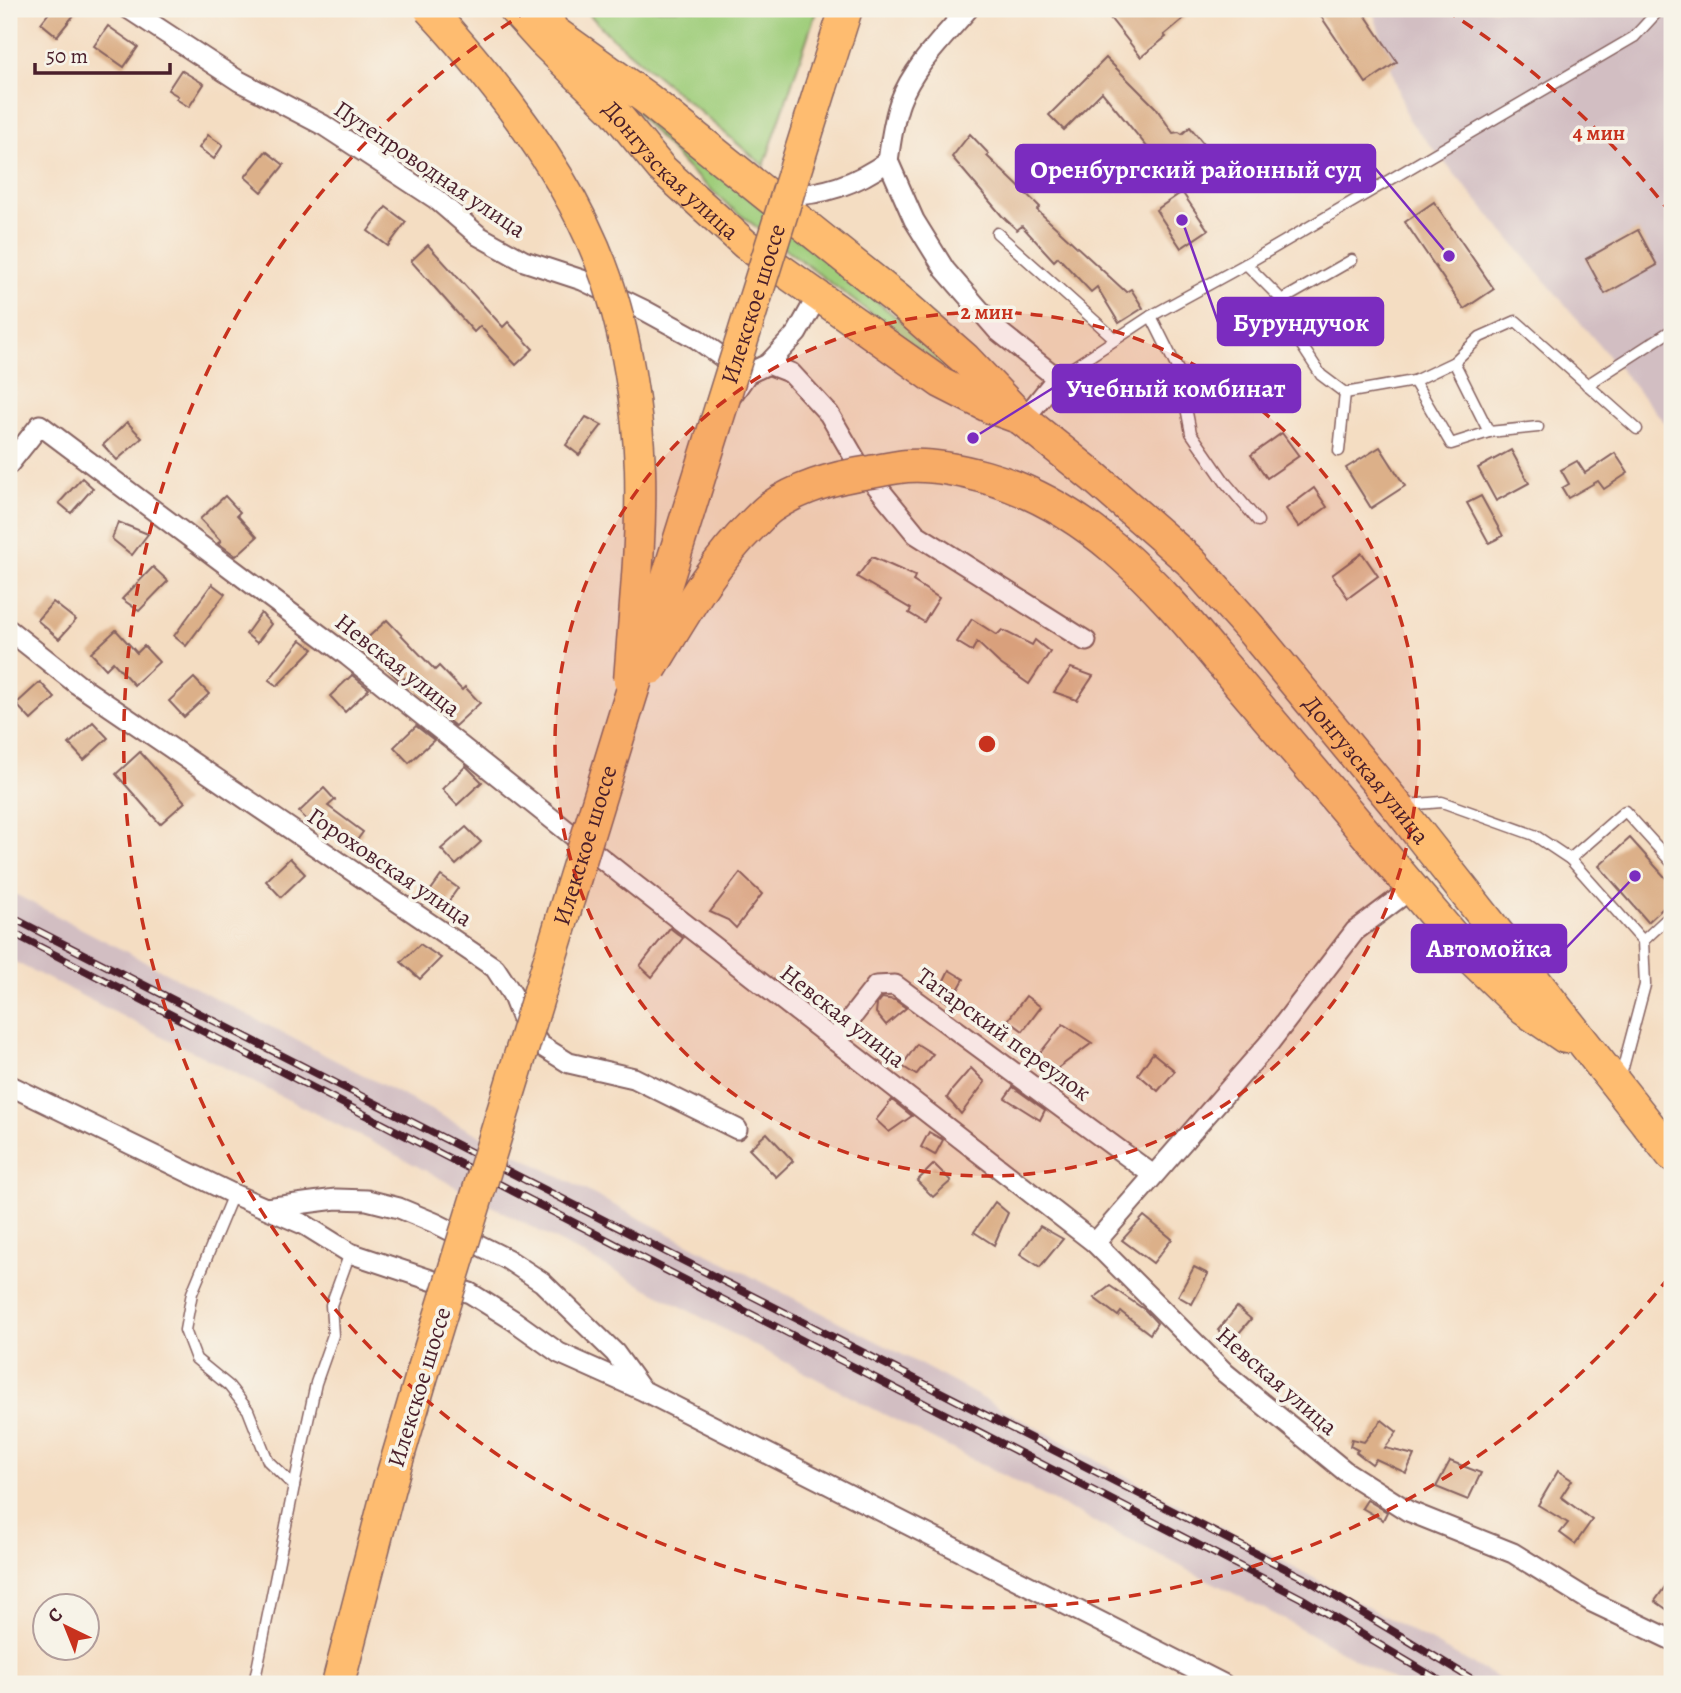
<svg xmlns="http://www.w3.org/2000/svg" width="1681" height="1693" viewBox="0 0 1681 1693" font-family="Alegreya,serif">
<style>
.industrial{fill:#d2bec2}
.green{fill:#9fcd7a;stroke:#747652;stroke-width:2}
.building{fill:#dcb089}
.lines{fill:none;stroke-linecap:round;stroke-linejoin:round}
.service-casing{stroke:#866260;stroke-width:13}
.minor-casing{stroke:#866260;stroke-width:23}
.primary-casing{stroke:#866260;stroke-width:33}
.trunk-casing{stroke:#866260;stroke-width:35}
.service{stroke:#fff;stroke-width:10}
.minor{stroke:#fff;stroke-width:19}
.primary{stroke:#febc70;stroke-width:30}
.trunk{stroke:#febc70;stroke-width:32}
.rail-casing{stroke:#4a1f2b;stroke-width:8}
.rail{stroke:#f7f3e8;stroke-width:5;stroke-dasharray:16;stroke-linecap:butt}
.primary-bridge-casing{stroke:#866260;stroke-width:33;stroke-linecap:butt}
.trunk-bridge-casing{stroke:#866260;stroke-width:35;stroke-linecap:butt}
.primary-bridge{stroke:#febc70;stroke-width:30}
.trunk-bridge{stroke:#febc70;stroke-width:32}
.ring{fill:none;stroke:#c8321e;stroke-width:3.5;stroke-dasharray:12 9}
.labels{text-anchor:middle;stroke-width:7;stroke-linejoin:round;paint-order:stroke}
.street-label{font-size:24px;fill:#4a1f2b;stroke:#f7f3e8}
.centre{fill:#c8321e;stroke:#f7f3e8;stroke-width:3.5}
.ring-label{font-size:21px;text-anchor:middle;font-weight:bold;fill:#c8321e;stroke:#f7f3e8;stroke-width:7;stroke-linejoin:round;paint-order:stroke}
.leader{fill:none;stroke:#7b2cbf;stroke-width:2.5}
.callout-dot{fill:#7b2cbf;stroke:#f7f3e8;stroke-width:2.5}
.callout{fill:#7b2cbf;stroke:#7b2cbf;stroke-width:2.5}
.callout-label{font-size:26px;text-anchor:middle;font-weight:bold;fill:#fff}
</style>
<rect width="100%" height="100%" fill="#f7f3e8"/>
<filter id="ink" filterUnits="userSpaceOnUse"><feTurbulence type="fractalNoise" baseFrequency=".0143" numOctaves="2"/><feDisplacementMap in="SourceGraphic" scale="14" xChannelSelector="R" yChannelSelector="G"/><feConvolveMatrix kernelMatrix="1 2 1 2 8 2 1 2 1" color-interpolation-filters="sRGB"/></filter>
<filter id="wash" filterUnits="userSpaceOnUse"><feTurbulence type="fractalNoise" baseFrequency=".00686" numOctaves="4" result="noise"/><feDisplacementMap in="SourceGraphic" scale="28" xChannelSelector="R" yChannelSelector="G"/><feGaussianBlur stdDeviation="1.57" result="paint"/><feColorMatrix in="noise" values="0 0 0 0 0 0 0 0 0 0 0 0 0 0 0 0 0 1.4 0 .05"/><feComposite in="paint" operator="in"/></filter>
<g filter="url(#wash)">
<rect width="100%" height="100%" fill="#f4ddc2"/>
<g class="industrial">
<path d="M1372 9H1672V431L1408 119Z"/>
<path d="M9 891 903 1355 1509 1684H1400L1282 1618 866 1405 368 1140 9 959Z"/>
</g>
<g class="green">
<path d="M584 9H817L764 166 610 36Z"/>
<path d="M613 87 986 390 939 365 730 207 686 167Z"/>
</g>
<g id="blocks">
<g class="building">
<path d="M52 9H79L57 36 41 23Z"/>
<path d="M1103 9H1195L1164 35 1166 37 1141 57Z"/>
<path d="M1316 9H1361L1397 62 1366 83Z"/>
<path d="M108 26 138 47 124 67 94 46Z"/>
<path d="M1106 58 1156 108 1173 133 1179 132 1182 134 1190 127 1208 149 1166 170 1102 92 1064 130 1049 115Z"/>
<path d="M181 70 204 84 189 107 176 99 178 96 168 90Z"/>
<path d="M970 134 989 154 987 156 1040 207 1037 210 1126 292 1131 289 1143 308 1119 323 1097 287 1091 292 1058 257 1054 261 1022 226 1017 230 1002 216 952 157Z"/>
<path d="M208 135 223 145 214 159 199 148Z"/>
<path d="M266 151 284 165 262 192 245 177Z"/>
<path d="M1182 192 1208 230 1181 248 1156 210Z"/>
<path d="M1434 202 1494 289 1464 309 1405 222Z"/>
<path d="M386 207 406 222 388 246 368 231Z"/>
<path d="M1638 230 1657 265 1605 294 1586 259Z"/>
<path d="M428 245 503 327 508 322 533 349 516 365 480 326 474 332 411 261Z"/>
<path d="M586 417 602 425 579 455 566 445Z"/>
<path d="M127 422 142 438 117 460 103 445Z"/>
<path d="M1282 433 1299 456 1267 478 1251 455Z"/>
<path d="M1380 447 1405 486 1371 508 1346 468Z"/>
<path d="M1511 450 1529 483 1496 501 1478 468Z"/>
<path d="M1615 453 1628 473 1604 489 1598 481 1568 498 1562 488 1569 484 1561 470 1577 461 1585 473Z"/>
<path d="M82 478 93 488 71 513 59 503Z"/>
<path d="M1314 488 1327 507 1299 527 1286 509Z"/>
<path d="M225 496 240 512 237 515 257 537 236 556 218 543 221 541 200 519Z"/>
<path d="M1481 496 1503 536 1489 543 1467 503Z"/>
<path d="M118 522 148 534 132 555 112 539Z"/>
<path d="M1362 553 1378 576 1348 598 1332 575Z"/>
<path d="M872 557 915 576 913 581 939 598 924 622 909 613 911 609 857 577Z"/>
<path d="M153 567 168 581 139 611 122 599Z"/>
<path d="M212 584 225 594 186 646 174 636Z"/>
<path d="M53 602 76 620 59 639 37 620Z"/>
<path d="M261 613 271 624 257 643 246 634Z"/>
<path d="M972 619 997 635 1002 630 1032 645 1035 640 1050 652 1029 684 999 663 977 642 972 651 957 642Z"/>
<path d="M387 620 435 670 439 666 462 690 465 687 480 703 455 726 433 708 405 678 401 682 362 643Z"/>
<path d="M116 630 137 653 144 646 159 662 134 685 113 662 106 669 91 653Z"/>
<path d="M301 640 313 649 277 686 269 680Z"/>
<path d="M1071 668 1093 676 1077 700 1054 692Z"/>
<path d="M352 675 369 689 345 712 330 696Z"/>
<path d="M194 678 209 694 184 717 169 701Z"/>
<path d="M40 682 55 698 31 720 16 704Z"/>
<path d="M93 722 108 738 84 760 69 744Z"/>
<path d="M416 726 434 740 409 763 394 747Z"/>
<path d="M140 752 185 802 160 824 116 774Z"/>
<path d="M466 766 482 782 457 805 442 789Z"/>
<path d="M324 788 335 800 328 806 363 832 352 847 314 819 310 823 299 812Z"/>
<path d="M466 827 481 842 456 865 441 849Z"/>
<path d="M1630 838 1672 885V900L1648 922 1599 866Z"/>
<path d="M290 858 305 874 281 897 266 881Z"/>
<path d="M740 873 762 894 736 928 728 920 710 912Z"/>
<path d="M441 876 458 888 443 909 426 897Z"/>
<path d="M670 928 683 938 652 977 640 966Z"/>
<path d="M420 944 441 958 420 979 401 962Z"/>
<path d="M949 970 964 979 950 1004 937 995Z"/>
<path d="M1026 996 1041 1007 1023 1031 1008 1020Z"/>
<path d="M882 998 895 1000 906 1008 886 1025 876 1013 877 1004Z"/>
<path d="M1063 1024 1092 1043 1054 1071 1036 1058Z"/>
<path d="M917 1044 933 1054 916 1075 902 1066Z"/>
<path d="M1153 1053 1175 1071 1158 1091 1138 1074Z"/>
<path d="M971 1068 985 1082 961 1114 947 1098 952 1090Z"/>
<path d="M1013 1087 1045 1110 1040 1120 1005 1098Z"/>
<path d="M892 1100 912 1116 889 1132 876 1120Z"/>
<path d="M929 1132 943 1140 935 1155 921 1147Z"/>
<path d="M767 1133 793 1161 776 1177 749 1149Z"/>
<path d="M934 1164 951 1181 933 1197 917 1181Z"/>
<path d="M995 1202 1008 1213 994 1245 974 1232Z"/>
<path d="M1144 1216 1172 1239 1153 1263 1122 1240Z"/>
<path d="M1040 1226 1063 1239 1040 1267 1020 1254Z"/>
<path d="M1194 1267 1208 1274 1192 1304 1178 1296Z"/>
<path d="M1110 1286 1145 1310 1157 1323 1150 1334 1121 1312 1118 1316 1094 1298Z"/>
<path d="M1237 1307 1251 1319 1232 1341 1218 1330Z"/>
<path d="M1382 1420 1397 1432 1385 1448 1414 1455 1406 1473 1376 1459 1372 1464 1356 1452 1358 1450 1350 1446 1352 1439 1364 1442Z"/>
<path d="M1450 1461 1481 1473 1468 1500 1436 1487Z"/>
<path d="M1558 1471 1572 1480 1561 1497 1592 1520 1575 1544 1560 1533 1568 1523 1538 1505Z"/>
<path d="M1367 1500 1387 1512 1383 1520 1362 1508Z"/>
<path d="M1672 1577V1613L1655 1601Z"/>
</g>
</g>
</g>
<g filter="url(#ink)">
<use href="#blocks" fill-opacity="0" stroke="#866260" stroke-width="2"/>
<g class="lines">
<g class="service-casing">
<g id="service">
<path d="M997 233 1115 339"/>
<path d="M1246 264 1282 300 1293 332 1321 375 1345 393 1414 381 1454 362 1480 337 1516 321 1637 429"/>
<path d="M1282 300 1352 260"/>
<path d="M1151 316 1179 372 1191 433 1225 482 1258 521"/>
<path d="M1454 362 1489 432"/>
<path d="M1057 378 1151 316 1246 264 1634 37 1660 9"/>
<path d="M1414 381 1451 444 1489 432 1538 427"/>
<path d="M1587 385 1672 330"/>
<path d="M1339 451 1345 393"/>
<path d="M1405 805 1442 802 1534 835 1570 859"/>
<path d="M1643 941 1672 914"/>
<path d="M1620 1079 1645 985 1643 941 1570 859 1625 811 1672 863"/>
<path d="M233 1194 192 1293 185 1330 196 1359 229 1386 248 1410 268 1461 294 1486 254 1684"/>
<path d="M294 1486 316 1383 333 1335 331 1305 350 1253"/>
</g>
</g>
<g class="minor-casing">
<g id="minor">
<path d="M129 9 239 81 323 125 436 199 479 236 524 261 582 280 644 310 697 339 740 370"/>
<path d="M888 161 914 220 945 270 997 330 1057 378 1023 420"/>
<path d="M888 161C891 141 893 121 900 102 913 67 944 37 968 9"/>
<path d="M778 195C820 197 855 185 888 161"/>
<path d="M768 364 791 373 829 414 857 462 916 534 1086 641"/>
<path d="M733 394 747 374 768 364 797 333 817 297"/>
<path d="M9 464 40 425 348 656 626 878 1095 1243 1225 1373 1345 1471 1408 1511 1513 1553 1592 1602 1672 1640"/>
<path d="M9 630 77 684 495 968 512 994 521 1017 540 1045 569 1063 634 1078 737 1129"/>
<path d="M834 1040 876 986 895 985 1153 1175"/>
<path d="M9 1085 233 1194 305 1225 350 1253 470 1293 513 1320 559 1353 642 1390 1223 1684"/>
<path d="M266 1208 336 1199 367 1200 399 1208 435 1223 507 1259 542 1282 615 1353 641 1389"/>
<path d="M1095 1243 1270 1042 1355 931 1411 889"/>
</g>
</g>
<g class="primary-casing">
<g id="primary">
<path id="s1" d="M513 9 541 40 614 111 661 168 745 244 941 383 990 408 1023 420"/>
</g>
</g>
<g class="trunk-casing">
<g id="trunk">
<path id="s2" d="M545 9 551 30 646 98 898 300 965 359 1023 420 1094 477 1190 561 1249 627 1397 806 1672 1155"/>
<path d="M821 87 846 9"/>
<path d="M1219 660 1471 958 1524 1009 1565 1037"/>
<path d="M338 1684 389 1487 423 1372"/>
</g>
</g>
<use href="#service" class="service"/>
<use href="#minor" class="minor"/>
<use href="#primary" class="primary"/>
<use href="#trunk" class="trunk"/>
<g class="rail-casing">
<g id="rail">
<path d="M9 916 1310 1581 1480 1684"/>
<path d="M9 931 1301 1598 1445 1684"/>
</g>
</g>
<use href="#rail" class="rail"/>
<g class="primary-bridge-casing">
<path id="primary-bridge" d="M429 9C498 84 572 179 606 277 626 333 638 410 640 469 642 540 634 610 629 681"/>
</g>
<g class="trunk-bridge-casing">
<g id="trunk-bridge">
<path d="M651 668C682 618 710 566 752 525 758 519 764 512 771 507 800 487 836 477 870 472 882 470 895 467 907 466 933 464 960 470 985 477 1086 505 1155 582 1219 660"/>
<path id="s3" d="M423 1372 627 708 821 87"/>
</g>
</g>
<use href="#primary-bridge" class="primary-bridge"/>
<use href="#trunk-bridge" class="trunk-bridge"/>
</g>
</g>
<circle cx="987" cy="744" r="432" fill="#c8321e" fill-opacity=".12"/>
<g class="ring">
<circle cx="987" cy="744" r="432"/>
<path d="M1669 1277A865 865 0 1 1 529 10M1445 10A865 865 0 0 1 1669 211"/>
</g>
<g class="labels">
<g class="street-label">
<text transform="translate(430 169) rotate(34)" y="8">Путепроводная улица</text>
<text dy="8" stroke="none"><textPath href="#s1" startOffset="226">Донгузская улица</textPath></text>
<text dy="8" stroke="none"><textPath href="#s3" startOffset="1118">Илекское шоссе</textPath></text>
<text transform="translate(398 665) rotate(38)" y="8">Невская улица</text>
<text dy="8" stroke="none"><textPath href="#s2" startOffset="1127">Донгузская улица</textPath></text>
<text dy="8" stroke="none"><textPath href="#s3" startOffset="551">Илекское шоссе</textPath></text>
<text transform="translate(390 867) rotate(34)" y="8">Гороховская улица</text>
<text transform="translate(843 1016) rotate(38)" y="8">Невская улица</text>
<text transform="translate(1004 1034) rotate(36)" y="8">Татарский переулок</text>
<text transform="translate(1277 1381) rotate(41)" y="8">Невская улица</text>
<text transform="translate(419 1387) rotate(-73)" y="8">Илекское шоссе</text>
</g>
</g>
<circle cx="987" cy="744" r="10" class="centre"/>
<g class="ring-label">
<text x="1599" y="140">4 мин</text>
<text x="987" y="319">2 мин</text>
</g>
<path class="leader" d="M1449 256L1375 168M1182 220L1218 322M973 438L1053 388M1635 876L1566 948"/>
<g class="callout-dot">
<circle cx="1449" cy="256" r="7"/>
<circle cx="1182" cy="220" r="7"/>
<circle cx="973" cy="438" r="7"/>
<circle cx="1635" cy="876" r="7"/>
</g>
<g class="callout">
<rect x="1016" y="145" width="359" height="47" rx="7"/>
<rect x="1218" y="298" width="165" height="47" rx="7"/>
<rect x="1053" y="365" width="247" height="47" rx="7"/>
<rect x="1412" y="925" width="154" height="47" rx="7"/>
</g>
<g class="callout-label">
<text x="1196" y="178">Оренбургский районный суд</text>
<text x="1301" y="331">Бурундучок</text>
<text x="1176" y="397">Учебный комбинат</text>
<text x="1489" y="957">Автомойка</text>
</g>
<rect width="1681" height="1693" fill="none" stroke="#f7f3e8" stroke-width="35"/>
<g transform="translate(66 1627) rotate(317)"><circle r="33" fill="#f7f3e8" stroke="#b29e9c" stroke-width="2"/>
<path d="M0-5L12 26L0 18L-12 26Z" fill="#c8321e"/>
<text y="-10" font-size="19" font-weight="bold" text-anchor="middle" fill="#4a1f2b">С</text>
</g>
<path d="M35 63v10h135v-10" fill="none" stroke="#4a1f2b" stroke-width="3.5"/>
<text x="46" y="63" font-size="21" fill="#4a1f2b" stroke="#f7f3e8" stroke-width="5" paint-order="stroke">50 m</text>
</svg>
